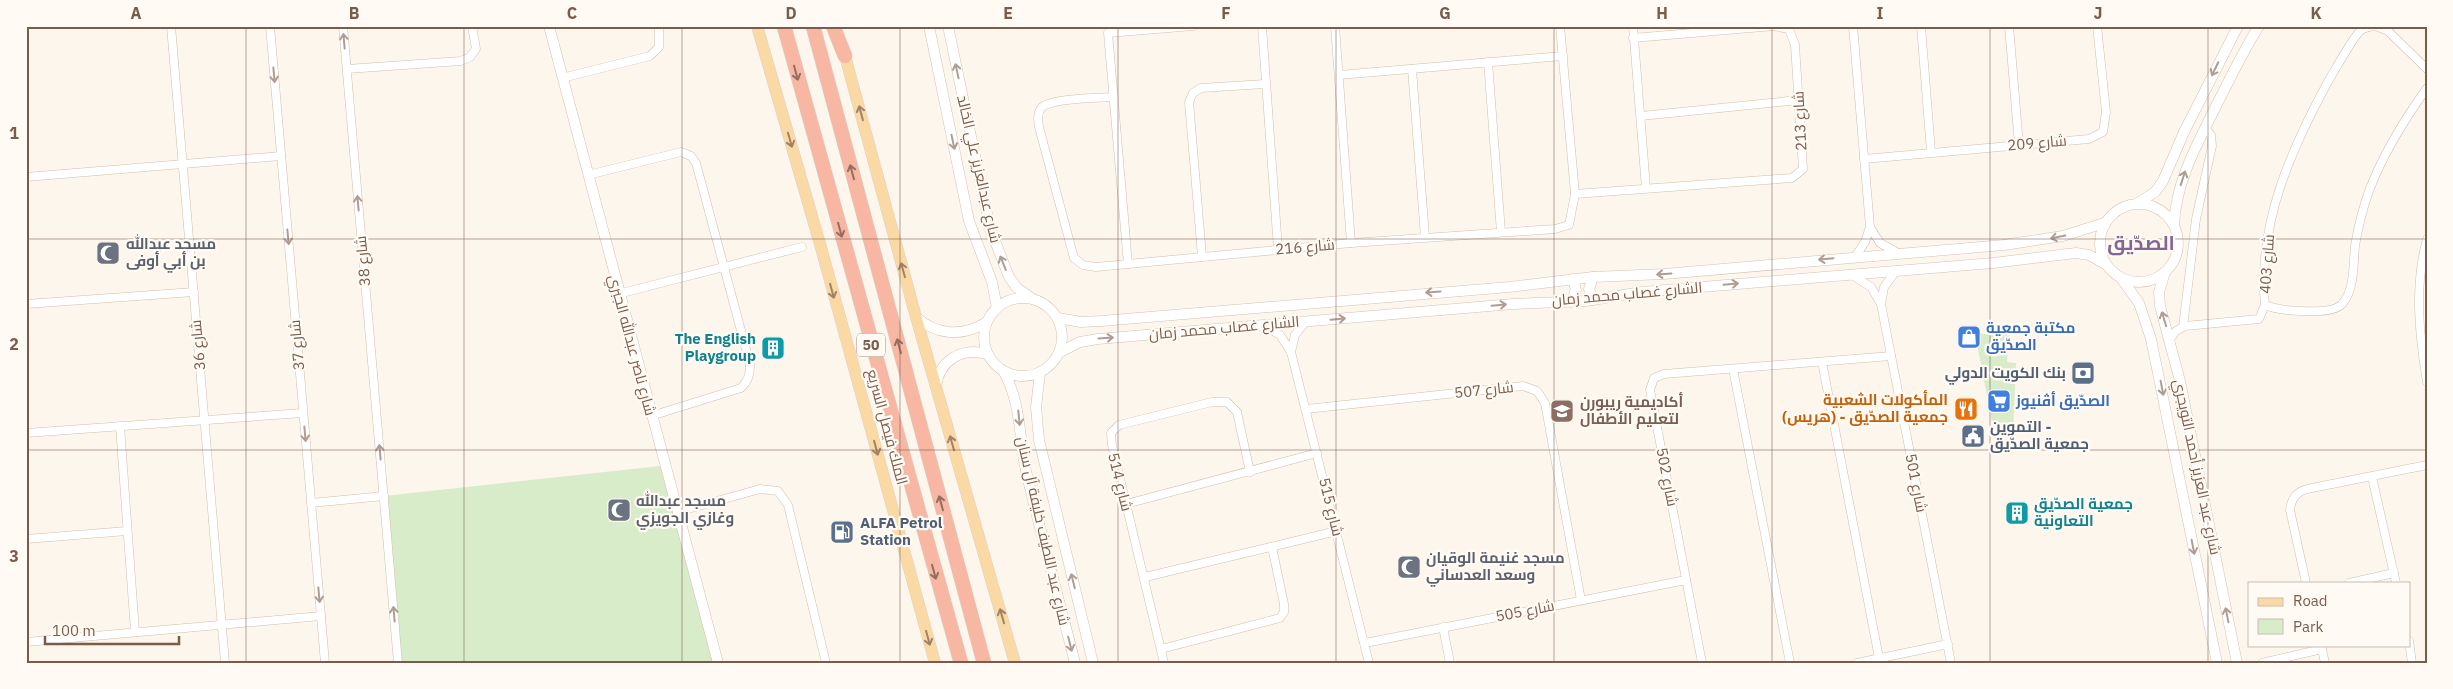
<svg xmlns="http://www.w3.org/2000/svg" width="2453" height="689" viewBox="0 0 2453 689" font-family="'IBM Plex Sans',Cairo,sans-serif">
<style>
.green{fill:#d8ecc9}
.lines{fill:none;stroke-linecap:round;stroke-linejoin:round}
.street-casing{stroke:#d1beb0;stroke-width:9}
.secondary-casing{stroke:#d6c0b0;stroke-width:11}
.primary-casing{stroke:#dad1cd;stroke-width:12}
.highway-casing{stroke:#dad1cd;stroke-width:15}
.street{stroke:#fff;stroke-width:8}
.secondary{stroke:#fff;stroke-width:10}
.primary{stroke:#fbd9a5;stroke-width:11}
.highway{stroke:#f7b7a3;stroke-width:14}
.oneway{stroke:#af9d94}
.oneway2{stroke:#936e5e}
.oneway3{stroke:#a18267}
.grid{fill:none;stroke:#7a5c4d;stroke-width:1;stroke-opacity:0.55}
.labels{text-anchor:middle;stroke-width:4.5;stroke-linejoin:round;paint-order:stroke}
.shield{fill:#fffaf3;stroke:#a28b7f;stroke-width:1}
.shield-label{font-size:14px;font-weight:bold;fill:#7a5c4d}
.street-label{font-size:15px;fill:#7a5c4d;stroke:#fffaf3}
.worship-label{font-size:15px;font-weight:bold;fill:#5b616d;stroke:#fffaf3;text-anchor:start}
.shop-label{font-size:15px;font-weight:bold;fill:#366cbe;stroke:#fffaf3;text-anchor:start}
.culture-label{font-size:15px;font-weight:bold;fill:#0d838f;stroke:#fffaf3;text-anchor:end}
.service-label{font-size:15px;font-weight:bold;fill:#4e5e75;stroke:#fffaf3;text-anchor:start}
.food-label{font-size:15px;font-weight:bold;fill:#c56008;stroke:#fffaf3;text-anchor:end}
.education-label{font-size:15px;font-weight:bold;fill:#785e54;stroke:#fffaf3;text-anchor:start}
.district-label{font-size:20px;font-weight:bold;fill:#846695;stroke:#fffaf3}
.neatline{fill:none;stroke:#7a5c4d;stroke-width:2}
.grid-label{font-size:16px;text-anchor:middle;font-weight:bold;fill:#7a5c4d}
</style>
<rect width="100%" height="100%" fill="#fdf6ec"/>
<g class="green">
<path d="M1975 334H2009L2007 362 2016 363 2013 437H1995Z"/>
<path d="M660 466 677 512 718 663H398L384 496Z"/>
</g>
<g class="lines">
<g class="street-casing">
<g id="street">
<path d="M171 26 225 663"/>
<path d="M270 26 325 663"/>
<path d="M343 26 398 663"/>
<path d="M1262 26 1278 249"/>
<path d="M1335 26 1351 243"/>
<path d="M1633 26 1646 188"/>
<path d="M1853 26 1870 227 1865 242 1855 257"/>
<path d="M1921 26 1931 152"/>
<path d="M2009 26 2019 145"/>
<path d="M2372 26C2369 27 2364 28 2361 30 2354 36 2336 68 2330 78 2292 147 2257 224 2265 305 2279 311 2332 316 2342 304 2355 290 2353 264 2355 246 2358 228 2363 208 2369 191 2383 154 2404 120 2427 88"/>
<path d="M2376 26 2388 31 2427 69"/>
<path d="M1488 62 1501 232"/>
<path d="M347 69 461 61 470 57 476 49 472 26"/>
<path d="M1412 69 1425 237"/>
<path d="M1339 75 1563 56"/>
<path d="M562 78 650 56 659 47V26"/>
<path d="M1114 97C1099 98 1049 98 1041 108 1037 114 1038 120 1039 127L1074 258 1083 265 1096 267 1351 243 1555 229 1569 225 1575 194 1560 26"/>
<path d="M1641 116 1799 100"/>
<path d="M1864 159 2089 139 2103 132 2106 112 2097 26"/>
<path d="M588 175 681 152 691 156 696 163 750 364C750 375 748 381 741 388L651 416"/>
<path d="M26 177 281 156"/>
<path d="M1575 194 1792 178 1803 169 1795 45 1789 29 1774 26 1633 38"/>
<path d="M1870 227 1880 243 1898 253"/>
<path d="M2427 239C2414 286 2419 335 2427 382"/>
<path d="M1202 256 1189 102 1193 93 1201 88 1265 84"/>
<path d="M1128 264 1108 33 1193 26"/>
<path d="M1852 275 1871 287 1881 304 1951 663"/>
<path d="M618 294 802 247"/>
<path d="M26 304 194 292"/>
<path d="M1881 304 1884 287 1896 271"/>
<path d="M1263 325 1280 335 1291 352 1369 663"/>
<path d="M2183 327 2196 219 2212 146 2211 135 2205 128"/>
<path d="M2170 339 2176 331 2185 326 2259 319 2265 305"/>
<path d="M1291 352 1295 335 1306 321"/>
<path d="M1822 362 1879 658"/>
<path d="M1733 369 1790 663"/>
<path d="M1306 409 1523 386 1537 391 1545 403 1581 600"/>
<path d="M120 426 135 632"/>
<path d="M26 433 303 413"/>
<path d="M2372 477 2396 583"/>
<path d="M311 503 384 496"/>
<path d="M1126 504 1317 453"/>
<path d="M677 512 760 489 778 491 788 505 826 663"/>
<path d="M26 539 127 531"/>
<path d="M1145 577 1337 531"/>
<path d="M2306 583 2290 510C2291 499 2296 492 2307 489L2427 465"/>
<path d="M2349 583 2394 573"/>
<path d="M1443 627 1450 663"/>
<path d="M2409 641 2412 663"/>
<path d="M26 642 321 616"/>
<path d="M1365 643 1686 580"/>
<path d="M2321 645 2325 663"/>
<path d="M1161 649 1280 618 1284 612V604L1272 547"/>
<path d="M1164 663 1112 445 1111 433 1119 425 1212 402H1227L1237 412 1250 472"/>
<path d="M1702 663 1650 390 1654 378 1664 374 1891 356"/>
<path d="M1857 663 1948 644"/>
<path d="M2262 663 2322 649"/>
</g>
</g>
<g class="secondary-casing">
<g id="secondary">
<path d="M549 26 718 663"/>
<path d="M929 26 969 221 992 282 997 308"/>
<path d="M948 26 990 228 1009 277 1017 288 1033 299"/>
<path d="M2138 203 2155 192 2163 181 2184 132 2238 26"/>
<circle cx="2139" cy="243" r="39"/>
<path d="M2174 225C2176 180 2198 143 2217 104 2231 77 2243 51 2259 26"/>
<path d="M2165 272 2159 292 2160 306 2180 381 2237 663"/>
<path d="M2121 278 2139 303 2151 339 2217 663"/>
<circle cx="1023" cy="337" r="39"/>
<path d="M1593 300 1589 289 1593 277"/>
<path d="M1571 302 1576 290 1573 279"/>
<path d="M916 317C936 335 962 337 985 323"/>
<path d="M1058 318 1081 322 1101 321 1509 287 1593 277 1664 274 2004 245 2063 236 2104 223"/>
<path d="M1060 352 1080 342 1098 339 1513 304 1586 301 1642 292 1993 263 2076 253 2089 255 2105 264"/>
<path d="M1004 372C1021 403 1019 437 1026 471 1041 535 1059 599 1075 663"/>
<path d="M1040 373 1036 407 1039 440 1093 663"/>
<path d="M936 387C939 360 962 347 987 354"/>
</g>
</g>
<g class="primary-casing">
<g id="primary">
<path d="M757 26 820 244 935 663"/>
<path d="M845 56 916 317 1015 663"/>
</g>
</g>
<g class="highway-casing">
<g id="highway">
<path d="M784 26 961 663"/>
<path d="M813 26 984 663"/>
<path d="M833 26 845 56"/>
</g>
</g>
<use href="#street" class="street"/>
<use href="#secondary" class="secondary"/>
<use href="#primary" class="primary"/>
<use href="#highway" class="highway"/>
</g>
<defs><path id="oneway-shaft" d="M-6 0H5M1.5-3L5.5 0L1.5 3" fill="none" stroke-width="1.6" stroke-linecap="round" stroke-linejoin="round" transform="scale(1.25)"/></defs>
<g class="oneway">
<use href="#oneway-shaft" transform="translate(344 41) rotate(-95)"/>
<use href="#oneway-shaft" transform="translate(2215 69) rotate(116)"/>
<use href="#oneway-shaft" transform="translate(957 71) rotate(-102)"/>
<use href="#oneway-shaft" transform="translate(274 75) rotate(85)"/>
<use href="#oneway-shaft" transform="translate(953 142) rotate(78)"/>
<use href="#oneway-shaft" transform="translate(2183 178) rotate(-72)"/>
<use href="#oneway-shaft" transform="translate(358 203) rotate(-95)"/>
<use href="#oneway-shaft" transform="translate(288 237) rotate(85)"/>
<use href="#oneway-shaft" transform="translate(2058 237) rotate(169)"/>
<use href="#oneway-shaft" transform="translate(1826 259) rotate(175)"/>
<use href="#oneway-shaft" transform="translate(1003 263) rotate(-112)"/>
<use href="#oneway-shaft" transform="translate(1664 274) rotate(176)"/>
<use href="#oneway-shaft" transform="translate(1731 284) rotate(-5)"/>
<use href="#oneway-shaft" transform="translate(1433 292) rotate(176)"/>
<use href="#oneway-shaft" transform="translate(1499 305) rotate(-5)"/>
<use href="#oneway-shaft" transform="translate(1338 319) rotate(-5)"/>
<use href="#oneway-shaft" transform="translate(2164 319) rotate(-107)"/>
<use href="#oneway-shaft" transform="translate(1106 338) rotate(-4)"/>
<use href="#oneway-shaft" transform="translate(2162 388) rotate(79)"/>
<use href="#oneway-shaft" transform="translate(1019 418) rotate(84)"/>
<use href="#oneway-shaft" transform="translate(305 434) rotate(85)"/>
<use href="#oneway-shaft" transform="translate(380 452) rotate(-95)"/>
<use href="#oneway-shaft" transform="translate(2193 547) rotate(79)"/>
<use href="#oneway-shaft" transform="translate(1073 581) rotate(-104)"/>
<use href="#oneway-shaft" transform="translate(319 595) rotate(85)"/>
<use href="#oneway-shaft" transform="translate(394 614) rotate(-95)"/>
<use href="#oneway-shaft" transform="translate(2227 615) rotate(-101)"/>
<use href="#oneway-shaft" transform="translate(1070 644) rotate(76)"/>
</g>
<g class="oneway2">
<use href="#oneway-shaft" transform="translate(796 73) rotate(75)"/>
<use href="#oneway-shaft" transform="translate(852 172) rotate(-105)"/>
<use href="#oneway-shaft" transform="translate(840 230) rotate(75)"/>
<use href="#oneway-shaft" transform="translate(899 346) rotate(-105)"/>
<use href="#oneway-shaft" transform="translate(941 503) rotate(-105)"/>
<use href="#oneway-shaft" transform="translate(934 572) rotate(75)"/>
</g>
<g class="oneway3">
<use href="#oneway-shaft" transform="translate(861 113) rotate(-105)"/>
<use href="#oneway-shaft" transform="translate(790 140) rotate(74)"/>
<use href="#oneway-shaft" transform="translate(903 270) rotate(-105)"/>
<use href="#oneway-shaft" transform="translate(832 291) rotate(75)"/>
<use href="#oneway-shaft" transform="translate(952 443) rotate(-106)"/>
<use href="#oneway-shaft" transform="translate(876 448) rotate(75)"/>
<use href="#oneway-shaft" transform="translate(1002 616) rotate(-106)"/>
<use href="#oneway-shaft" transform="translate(928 638) rotate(75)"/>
</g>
<path class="grid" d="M246 26V663M464 26V663M682 26V663M900 26V663M1118 26V663M1336 26V663M1554 26V663M1772 26V663M1990 26V663M2208 26V663M26 239H2427M26 450H2427"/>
<defs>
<g id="mosque-square" transform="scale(1.25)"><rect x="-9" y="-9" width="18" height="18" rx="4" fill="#6b7280" stroke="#fffaf3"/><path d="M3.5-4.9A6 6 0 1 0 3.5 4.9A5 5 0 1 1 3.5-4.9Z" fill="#fff"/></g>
<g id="shop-square" transform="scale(1.25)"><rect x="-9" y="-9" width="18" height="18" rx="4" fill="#3f7fe0" stroke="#fffaf3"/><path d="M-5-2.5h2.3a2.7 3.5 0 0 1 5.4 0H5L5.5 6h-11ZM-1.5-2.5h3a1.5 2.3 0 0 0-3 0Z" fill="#fff"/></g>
<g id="building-square" transform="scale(1.25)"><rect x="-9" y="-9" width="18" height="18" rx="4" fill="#0f9aa8" stroke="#fffaf3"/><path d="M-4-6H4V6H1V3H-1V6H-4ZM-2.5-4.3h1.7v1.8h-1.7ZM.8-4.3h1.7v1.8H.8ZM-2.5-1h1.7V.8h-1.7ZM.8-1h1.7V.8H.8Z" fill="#fff"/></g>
<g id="bank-square" transform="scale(1.25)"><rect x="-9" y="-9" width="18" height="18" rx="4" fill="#5c6f8a" stroke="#fffaf3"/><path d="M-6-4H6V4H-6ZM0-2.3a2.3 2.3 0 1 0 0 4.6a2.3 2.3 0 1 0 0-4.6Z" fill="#fff"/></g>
<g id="supermarket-square" transform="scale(1.25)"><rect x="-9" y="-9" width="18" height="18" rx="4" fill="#3f7fe0" stroke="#fffaf3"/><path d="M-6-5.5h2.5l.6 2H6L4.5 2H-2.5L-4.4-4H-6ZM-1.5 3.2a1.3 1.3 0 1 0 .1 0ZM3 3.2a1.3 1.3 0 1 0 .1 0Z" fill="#fff"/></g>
<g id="restaurant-square" transform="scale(1.25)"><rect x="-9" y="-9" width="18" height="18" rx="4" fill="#e8710a" stroke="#fffaf3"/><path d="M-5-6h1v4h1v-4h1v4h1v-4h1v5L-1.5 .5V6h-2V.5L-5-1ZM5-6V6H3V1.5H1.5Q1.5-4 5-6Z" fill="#fff"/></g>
<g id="school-square" transform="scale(1.25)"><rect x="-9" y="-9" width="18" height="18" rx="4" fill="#8d6e63" stroke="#fffaf3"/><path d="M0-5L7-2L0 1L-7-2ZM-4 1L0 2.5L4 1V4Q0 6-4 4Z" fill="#fff"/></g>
<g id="civic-square" transform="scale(1.25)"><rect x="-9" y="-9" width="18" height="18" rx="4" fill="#5c6f8a" stroke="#fffaf3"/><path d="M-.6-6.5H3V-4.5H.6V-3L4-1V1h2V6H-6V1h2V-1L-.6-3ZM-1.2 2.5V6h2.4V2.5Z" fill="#fff"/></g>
<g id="fuel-square" transform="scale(1.25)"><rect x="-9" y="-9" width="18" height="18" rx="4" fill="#5c6f8a" stroke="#fffaf3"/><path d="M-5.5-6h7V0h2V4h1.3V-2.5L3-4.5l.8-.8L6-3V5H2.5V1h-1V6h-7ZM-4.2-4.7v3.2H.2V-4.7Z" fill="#fff"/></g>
</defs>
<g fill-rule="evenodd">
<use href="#mosque-square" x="108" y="253"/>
<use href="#shop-square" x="1969" y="337"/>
<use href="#building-square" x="773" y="348"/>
<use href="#bank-square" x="2083" y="373"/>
<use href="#supermarket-square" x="1999" y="401"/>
<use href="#restaurant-square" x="1966" y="409"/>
<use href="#school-square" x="1562" y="411"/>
<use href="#civic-square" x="1973" y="436"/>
<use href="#mosque-square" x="619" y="510"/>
<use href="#building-square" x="2017" y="513"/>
<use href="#fuel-square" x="842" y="532"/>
<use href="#mosque-square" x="1409" y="567"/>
</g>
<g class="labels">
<rect class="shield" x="857" y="333.5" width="28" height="23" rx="4"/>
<g class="shield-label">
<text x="871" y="350">50</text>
</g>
<g class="street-label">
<text transform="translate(1800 121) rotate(-93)" y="5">شارع 213</text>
<text transform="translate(2037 143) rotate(-5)" y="5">شارع 209</text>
<text transform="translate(979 169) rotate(77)" y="5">شارع عبدالعزيز علي الخالد</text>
<text transform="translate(1305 247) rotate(-5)" y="5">شارع 216</text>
<text transform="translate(363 261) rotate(-95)" y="5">شارع 38</text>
<text transform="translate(2267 264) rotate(-86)" y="5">شارع 403</text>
<text transform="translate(1627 294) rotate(-5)" y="5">الشارع غصاب محمد زمان</text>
<text transform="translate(1224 328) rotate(-5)" y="5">الشارع غصاب محمد زمان</text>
<text transform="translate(198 345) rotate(-95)" y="5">شارع 36</text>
<text transform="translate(297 345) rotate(-95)" y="5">شارع 37</text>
<text transform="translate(632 345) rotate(75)" y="5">شارع ناصر عبدالله الجبري</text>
<text transform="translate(1484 390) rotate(-6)" y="5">شارع 507</text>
<text transform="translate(887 427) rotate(75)" y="5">الملك فيصل السريع</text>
<text transform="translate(2197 467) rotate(78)" y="5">شارع عبد العزيز أحمد التويجري</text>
<text transform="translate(1667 477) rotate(79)" y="5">شارع 502</text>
<text transform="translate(1120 482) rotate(76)" y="5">شارع 514</text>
<text transform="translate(1916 483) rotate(79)" y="5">شارع 501</text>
<text transform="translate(1331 507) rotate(76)" y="5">شارع 515</text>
<text transform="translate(1043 531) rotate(77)" y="5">شارع عبد اللطيف خليفة آل سنان</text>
<text transform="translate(1525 611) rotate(-11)" y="5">شارع 505</text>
</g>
<g class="worship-label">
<text x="126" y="249">مسجد عبدالله<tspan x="126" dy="17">بن أبي أوفى</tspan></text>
<text x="636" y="506">مسجد عبدالله<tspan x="636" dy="17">وغازي الجويزي</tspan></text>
<text x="1426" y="563">مسجد غنيمة الوقيان<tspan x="1426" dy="17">وسعد العدساني</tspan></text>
</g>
<g class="shop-label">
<text x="1986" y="333">مكتبة جمعية<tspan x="1986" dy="17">الصدّيق</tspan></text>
<text x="2016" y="406">الصدّيق أڤنيوز</text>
</g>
<g class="culture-label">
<text x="756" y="344">The English<tspan x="756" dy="17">Playgroup</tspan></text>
<text x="2034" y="509" text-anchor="start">جمعية الصدّيق<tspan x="2034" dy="17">التعاونية</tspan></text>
</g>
<g class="service-label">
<text x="2066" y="378" text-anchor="end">بنك الكويت الدولي</text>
<text x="1990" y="432">التموين -<tspan x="1990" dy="17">جمعية الصدّيق</tspan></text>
<text x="860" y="528">ALFA Petrol<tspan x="860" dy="17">Station</tspan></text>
</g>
<g class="food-label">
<text x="1948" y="405">المأكولات الشعبية<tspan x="1948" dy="17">(هريس) - جمعية الصدّيق</tspan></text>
</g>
<g class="education-label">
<text x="1580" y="407">أكاديمية ريبورن<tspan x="1580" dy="17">لتعليم الأطفال</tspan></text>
</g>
<g class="district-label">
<text x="2141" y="250">الصدّيق</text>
</g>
</g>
<rect width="2453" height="689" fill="none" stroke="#fffaf3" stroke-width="55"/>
<rect x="2248" y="582" width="162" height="65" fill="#fffaf3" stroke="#cabbb1"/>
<rect x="2258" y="598" width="25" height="8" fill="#fbd9a5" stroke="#cabbb1"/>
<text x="2293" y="606" font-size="15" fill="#7a5c4d">Road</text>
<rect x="2258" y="619" width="25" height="15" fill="#d8ecc9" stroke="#cabbb1"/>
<text x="2293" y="632" font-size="15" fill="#7a5c4d">Park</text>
<path d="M45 636v8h134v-8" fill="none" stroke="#7a5c4d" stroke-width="2.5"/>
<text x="52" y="636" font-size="15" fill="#7a5c4d" stroke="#fffaf3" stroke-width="4" paint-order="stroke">100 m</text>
<rect x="28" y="28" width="2398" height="634" class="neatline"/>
<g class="grid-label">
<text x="136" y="19">A</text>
<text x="354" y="19">B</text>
<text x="572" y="19">C</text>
<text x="791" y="19">D</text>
<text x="1008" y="19">E</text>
<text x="1226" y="19">F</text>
<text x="1445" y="19">G</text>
<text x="1662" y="19">H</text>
<text x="1880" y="19">I</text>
<text x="2098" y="19">J</text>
<text x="2316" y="19">K</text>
<text x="14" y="139">1</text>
<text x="14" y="350">2</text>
<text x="14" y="562">3</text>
</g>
</svg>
